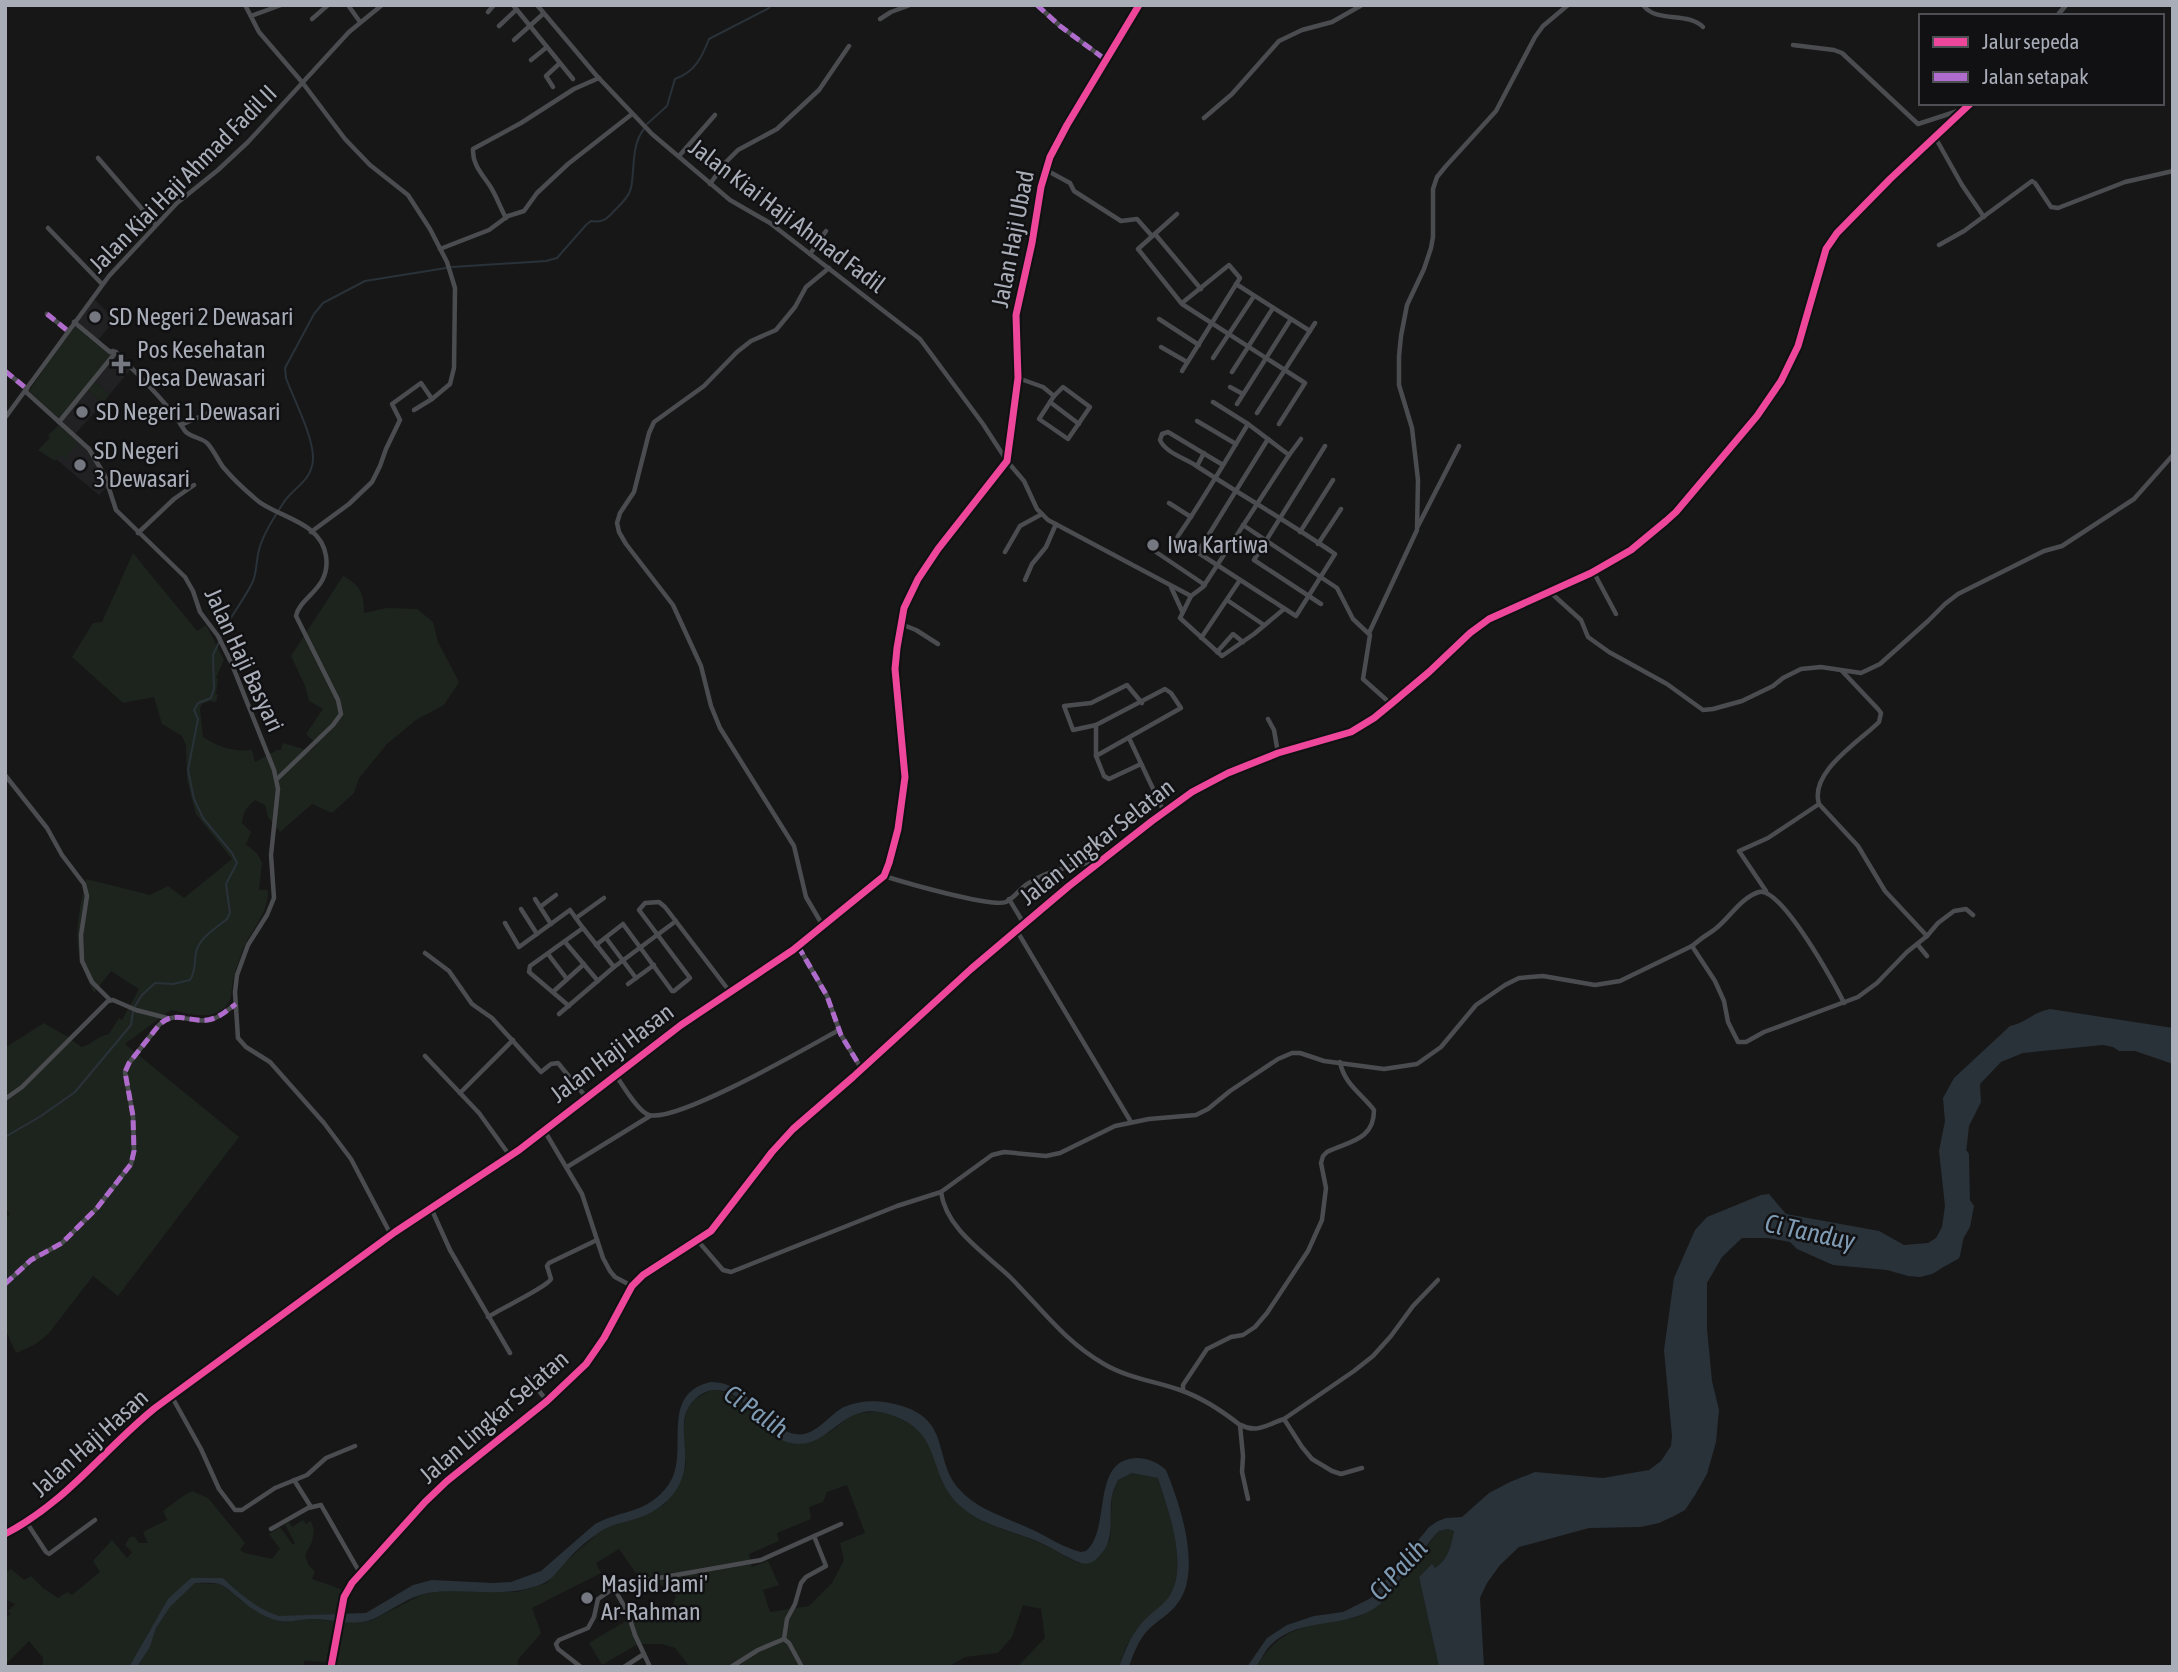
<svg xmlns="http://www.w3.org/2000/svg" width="2178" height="1672" viewBox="0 0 2178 1672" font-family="'Asap Condensed',sans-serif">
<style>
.built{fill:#212123}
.green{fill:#1d241e;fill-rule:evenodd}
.water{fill:#2a3239}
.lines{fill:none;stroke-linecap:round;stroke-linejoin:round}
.stream{stroke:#2a3239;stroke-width:2}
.river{stroke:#2a3239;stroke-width:10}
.minor{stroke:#4b4c50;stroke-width:4.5}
.tertiary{stroke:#4b4c50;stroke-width:5}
.quiet{stroke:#b06ccc;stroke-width:5;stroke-dasharray:10 5;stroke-linecap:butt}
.cycleway-casing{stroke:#111113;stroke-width:11}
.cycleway{stroke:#ed469a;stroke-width:7}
.poi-dot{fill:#757880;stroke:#111113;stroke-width:2.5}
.labels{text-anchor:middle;stroke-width:5;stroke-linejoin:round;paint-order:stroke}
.street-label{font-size:24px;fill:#a8adb8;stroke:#111113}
.poi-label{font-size:24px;fill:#a8adb8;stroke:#111113;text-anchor:start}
.water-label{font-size:26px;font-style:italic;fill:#7f9bb3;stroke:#111113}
</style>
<rect width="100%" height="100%" fill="#171717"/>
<g class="built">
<path d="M93 298 115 320 98 340 77 322Z"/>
<path d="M114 352 131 369 110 394 92 379Z"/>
<path d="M87 390 103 403 75 434 61 421Z"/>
<path d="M73 438 87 450 99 467 107 486 99 495 56 459Z"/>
</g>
<g class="green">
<path d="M75 324 112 355 59 419 29 391Z"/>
<path d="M94 381 110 394 103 403 87 390Z"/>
<path d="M59 425 89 453V454L78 443 66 459 60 454 55 461 38 450 50 438 48 435Z"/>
<path d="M133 553 197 631 206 625 224 660 216 678 218 679 216 694 218 695 216 702 210 701 202 704 200 709 203 737C219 747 233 752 252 750L255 762 277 750H281L283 743 310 751 317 744 306 734 323 709 309 701 305 686 291 656 343 576C361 585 364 594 364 613L387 608 417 609 433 622 438 642 459 682 444 705 416 720 387 744 359 778 354 793 332 813 312 804 280 832 268 817 265 805 255 800C247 807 243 812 242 823L251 832 246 845C254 850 259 854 262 863L259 890H268C269 915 249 931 241 954 239 962 235 971 233 980 231 990 233 1002 223 1009 207 1020 189 1014 171 1010L125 1044 239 1137 118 1296 93 1276 49 1333 36 1344 16 1353 5 1329V1219L10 1214 5 1207V1048L44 1023 68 1037 81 1047C91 1045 98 1036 109 1034L119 1018 122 1020 139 989 111 971 94 993C89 983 84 973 81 962 73 937 80 905 86 879L150 895 168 886 184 898 232 859 196 814 187 780 186 745 182 736 162 724 154 697 123 703 72 657 93 623 102 622Z"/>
<path d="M711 1390C744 1390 757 1424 783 1440 795 1438 821 1438 830 1432 848 1420 846 1413 872 1412 881 1411 889 1414 898 1418 942 1435 930 1477 960 1506 981 1525 1012 1531 1038 1542 1053 1548 1065 1558 1080 1563L1110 1540 1112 1496 1118 1480 1132 1473 1158 1478C1168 1509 1190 1568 1168 1598 1156 1613 1139 1626 1129 1642 1124 1649 1122 1659 1119 1667H1017L1045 1638 1041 1609 1023 1605 1012 1637 998 1653 965 1657 948 1667H690L675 1648 662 1644H638L602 1665 589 1643 646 1609 650 1616 671 1608 676 1596 663 1586 636 1573 619 1549 596 1563 601 1573 532 1608 541 1633 517 1661 519 1667H335L344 1622 370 1621 423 1594 445 1591 517 1592 547 1583 565 1562 603 1529 655 1510 665 1504 682 1478 686 1465 683 1432 687 1408 693 1400ZM847 1485 865 1533 840 1543 844 1560 832 1583 809 1606 770 1612 763 1590 779 1585 768 1561 752 1567 749 1554 779 1541 777 1533 811 1519 809 1507 823 1502 827 1492Z"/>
<path d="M192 1491 208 1498 245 1543 240 1550 245 1553 272 1559 280 1549 269 1534 280 1527 293 1545 295 1543 285 1525 289 1522 292 1527 303 1520 306 1524 311 1521 314 1530 312 1542 305 1555 308 1564 315 1572 312 1579 343 1590 336 1614C320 1614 293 1618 279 1616 260 1614 237 1591 223 1578H191L149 1631 142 1646 129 1667H43V1658L29 1641 5 1665V1618L11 1614 8 1611 15 1604 5 1599V1573L11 1569 24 1580 31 1576 43 1588 58 1598 67 1592 72 1595 100 1572 93 1561 112 1540 127 1558 132 1552 125 1545 129 1538 134 1536 139 1543H148L143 1532 167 1520 163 1511 180 1498Z"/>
<path d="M1448 1529 1454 1531C1451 1546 1448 1560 1435 1568L1432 1565 1419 1577 1439 1667H1256C1279 1631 1297 1628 1337 1620 1345 1619 1356 1619 1363 1614 1388 1601 1419 1559 1435 1535L1439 1531Z"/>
<path d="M195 1583 221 1584 242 1601 268 1617 281 1622 313 1619 334 1621 326 1662 305 1661 302 1667H137L150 1647 156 1628 170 1607Z"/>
</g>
<g class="water">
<path d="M2050 1009 2173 1028V1064L2135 1051H2119L2113 1047 2103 1045 2023 1053 2001 1062 1980 1084 1981 1102 1969 1126 1963 1180 1964 1191 1974 1206 1970 1227 1962 1241 1939 1270 1932 1274 1920 1277 1908 1276 1887 1270 1833 1265 1797 1249 1790 1242 1768 1238H1742L1722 1257 1707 1283V1329L1712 1381 1719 1410 1716 1442 1707 1474 1695 1495 1685 1510 1674 1516 1659 1523 1641 1527 1589 1528 1519 1547 1500 1565 1487 1583 1480 1598 1484 1667H1439L1419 1577 1432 1564 1435 1568C1448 1560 1451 1546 1454 1531L1448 1529 1439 1531 1435 1535 1380 1604C1349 1631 1297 1614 1268 1648 1264 1653 1260 1661 1256 1667H1247L1267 1638 1287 1625 1314 1616 1343 1612 1371 1598 1429 1527 1438 1521 1446 1518 1462 1517 1489 1493 1510 1482 1535 1472 1603 1478 1649 1470 1661 1461 1671 1446 1672 1436 1664 1350 1674 1278 1695 1230 1707 1217 1761 1195 1769 1194 1786 1214 1879 1231 1904 1245 1928 1243 1936 1238 1942 1227 1945 1206 1939 1151 1945 1121 1943 1098 1954 1078 2010 1026C2028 1022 2031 1013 2050 1009Z"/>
<path d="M711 1382C740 1382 755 1407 776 1423 782 1428 787 1433 795 1434 815 1438 828 1415 844 1407 862 1399 883 1400 902 1406 951 1421 933 1459 959 1489 977 1510 1008 1518 1033 1530 1048 1537 1064 1548 1081 1552L1086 1551C1112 1529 1090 1460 1136 1458 1148 1458 1157 1462 1166 1470 1180 1504 1203 1572 1177 1604 1170 1614 1158 1620 1149 1629 1139 1639 1133 1654 1129 1667H1119C1125 1651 1130 1637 1141 1624 1149 1614 1160 1608 1168 1598 1190 1568 1168 1510 1158 1478L1132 1473 1118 1480C1116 1485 1113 1490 1112 1496 1108 1516 1116 1539 1100 1555 1094 1562 1089 1565 1081 1563 1066 1558 1055 1549 1041 1543 1014 1531 982 1526 960 1506 925 1473 945 1431 888 1414 841 1399 831 1451 791 1443 759 1437 750 1390 715 1390 709 1390 705 1392 700 1395 670 1415 693 1451 682 1478 675 1498 657 1512 638 1518 624 1523 609 1524 597 1534 585 1542 573 1553 564 1564 558 1570 552 1580 544 1583 507 1600 467 1587 428 1593 409 1596 391 1611 373 1619 354 1627 332 1619 312 1619 301 1619 289 1623 279 1621 265 1618 250 1608 240 1599 234 1595 229 1589 222 1585 215 1582 203 1583 195 1583L170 1607 156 1628 150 1647 137 1667H129L168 1599 191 1578H223C240 1594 257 1609 279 1616L366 1613 413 1585 432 1580 493 1583 511 1582 541 1571 595 1524C623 1509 648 1514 669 1484 691 1453 657 1394 711 1382Z"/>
</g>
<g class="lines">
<g class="stream">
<path d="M647 124 667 106 675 79C695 72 702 57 709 39L769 8 770 5"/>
<path d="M452 267 546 261 557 258 586 225 591 221C603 223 607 219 615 210 621 204 629 197 631 188 635 169 631 145 644 129"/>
<path d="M221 637C230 615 244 601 253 581 257 572 256 560 259 550 262 537 276 514 284 502 294 487 312 481 313 459 314 438 294 400 286 378L285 368 314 314 323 303 365 281 446 268"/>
<path d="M135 1006 142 995 155 983 173 984 190 980C196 971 194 963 196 952 200 937 216 928 227 919L230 913 226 884 237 863 232 853 203 818 194 799 188 770 198 719 194 710 198 703 211 698 214 688 213 655 219 642"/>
<path d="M5 1137 41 1116 75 1092 131 1025 133 1012"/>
</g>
<g class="river">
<path d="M1964 1155 1965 1203"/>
<path d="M1937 1265 1955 1255 1959 1235"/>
</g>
<g class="minor">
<path d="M245 5 259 32 302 82 345 139 370 165 408 195 430 229 447 262 455 288 454 368 450 384 432 399 421 383 392 404 400 420 386 449 380 466 372 482 349 504 311 532"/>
<path d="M348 5 360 22"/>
<path d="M513 5 573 79"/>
<path d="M537 5 596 75 652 134 730 200 770 223 920 339 983 424 1007 461 1024 481 1037 509 1048 520 1191 596 1203 587 1289 455 1248 424 1213 402"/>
<path d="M1037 5 1060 26 1106 60"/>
<path d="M1643 5C1657 24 1687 11 1703 27"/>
<path d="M488 12 494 5"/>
<path d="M251 16 281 5"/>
<path d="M312 19 328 5"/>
<path d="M880 19 891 12 910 5"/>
<path d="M499 26 516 10"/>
<path d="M514 40 543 14"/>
<path d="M1793 45 1834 50 1842 53 1918 124 1964 109"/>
<path d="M531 60 547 47"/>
<path d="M553 87 546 76 560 63"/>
<path d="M1204 118 1232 94 1279 41 1302 30 1332 22 1362 5"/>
<path d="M1935 137 1962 185 1984 217"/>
<path d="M679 156 715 115"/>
<path d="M98 158 156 225"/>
<path d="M1046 170 1070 183 1074 191 1121 221 1137 219 1152 236"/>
<path d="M710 184 725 163 738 150 777 129 819 90 849 46"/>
<path d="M1177 214 1138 249 1182 304 1305 383 1279 424"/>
<path d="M506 218C500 207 496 195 490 186 482 174 472 164 473 149L521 123 574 89 599 78"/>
<path d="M48 228 102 284"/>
<path d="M1155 234 1201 289"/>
<path d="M1939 245 1964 231 2032 181 2035 183 2051 207 2058 208 2125 182 2173 171"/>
<path d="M440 249 489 230 508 216 524 211 537 193 568 164 632 114"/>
<path d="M810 254 826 231"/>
<path d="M1236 284 1310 331"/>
<path d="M47 314 68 331"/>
<path d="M1159 319 1199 345"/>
<path d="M74 322 110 352 113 351 118 354C134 371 151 387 166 405 174 413 179 422 185 431 191 438 202 437 208 444 214 451 218 460 223 467 233 479 246 491 258 501 280 518 321 522 326 556 331 589 300 596 296 616L338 700 341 714 333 725 277 779"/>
<path d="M1161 347 1187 362"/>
<path d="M1213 358 1254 296"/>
<path d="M5 371 27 389"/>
<path d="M1182 371 1240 278 1229 265 1182 303"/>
<path d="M1232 372 1273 308"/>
<path d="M1018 378 1043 387 1054 396"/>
<path d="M1063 387 1090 407 1068 439 1039 419 1054 396Z"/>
<path d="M1230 387 1243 394"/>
<path d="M26 392 89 449 105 476 116 510 185 577 193 591 200 612 218 636 231 662 274 770 278 789 271 855 274 898 267 915 248 945 237 975 235 992 238 1038 246 1047 270 1062 324 1123 351 1159 391 1235"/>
<path d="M1050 402 1079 424"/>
<path d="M1237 404 1291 319"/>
<path d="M414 410 432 399"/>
<path d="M1257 413 1315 323"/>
<path d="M5 418 109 276 177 203 218 170 248 142 349 32 382 5"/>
<path d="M1197 421 1236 444"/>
<path d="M59 422 116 352"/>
<path d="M181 425 217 409"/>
<path d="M1289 455 1301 439"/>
<path d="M1223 465 1168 432 1162 434 1160 440C1165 452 1184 458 1195 465 1241 495 1290 523 1335 554L1296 616 1177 539 1178 536C1203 500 1225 462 1248 424"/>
<path d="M1197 466 1204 453"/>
<path d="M1169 503 1191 517"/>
<path d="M1243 525 1337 588 1353 619 1370 635 1363 679 1391 704"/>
<path d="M1418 526 1459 446"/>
<path d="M1300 532 1333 480"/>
<path d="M138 533 174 499 194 485"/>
<path d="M1318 544 1341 509"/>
<path d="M1005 552 1020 526 1042 514"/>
<path d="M1156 552 1205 585"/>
<path d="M1198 552 1268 439"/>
<path d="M1593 571 1616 614"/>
<path d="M1025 580 1032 564 1046 547 1056 524"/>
<path d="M1171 587 1182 611"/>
<path d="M1550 592 1581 620 1588 637 1609 652 1667 684 1703 710 1713 709 1742 701 1773 686 1783 678 1801 669 1821 667 1861 673 1880 664 1928 621 1945 604 1958 594 2044 551 2062 546 2134 499 2173 455"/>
<path d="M1191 596 1180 618 1222 656 1254 634 1284 609"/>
<path d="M1227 600 1264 625"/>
<path d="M1321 604 1254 560 1325 446"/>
<path d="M901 624 916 630 938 644"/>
<path d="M1369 633 1417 530 1418 480 1412 428 1399 385V356L1401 336 1407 305 1424 269 1431 248 1433 237V189L1437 177 1446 166 1496 111 1535 37 1543 26 1568 5"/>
<path d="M1201 638 1240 580"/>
<path d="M1217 652 1233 634 1243 642"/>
<path d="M1165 689 1171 693 1181 708 1096 756V725Z"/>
<path d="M1268 719 1274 730 1278 753"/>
<path d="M1096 725 1073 730 1064 706 1091 703 1127 685 1142 703"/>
<path d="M1129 738 1164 812"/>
<path d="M1096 756 1104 776 1109 779 1141 764"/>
<path d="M5 775 47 828 62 855 84 884 87 896 81 935 82 961 92 982 110 1000"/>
<path d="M1819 804C1809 772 1859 742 1879 722L1881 713 1878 709 1842 671"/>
<path d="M884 876C903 882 992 908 1006 902 1014 898 1020 889 1027 884 1048 870 1075 865 1100 861"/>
<path d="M1766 891 1739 851 1768 838 1819 804 1858 846 1885 891 1927 936"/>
<path d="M535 899 551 924"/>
<path d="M1009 899 1024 924"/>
<path d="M540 907 556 895"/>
<path d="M521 909 537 934"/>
<path d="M576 918 604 898"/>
<path d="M505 923 519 947 570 910 583 928"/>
<path d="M823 926 806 897 794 846 720 728 711 706 701 666 673 605 626 544 619 532 617 523 620 513 634 492 649 433 654 422 704 386 737 352 751 341 776 330 795 307 806 287 829 268"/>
<path d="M1017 931 1131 1122"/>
<path d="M606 938 636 978"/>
<path d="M565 942 598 981"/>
<path d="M596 945 623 924 672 991H674L690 978 639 910 645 903 659 902 665 907 730 992"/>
<path d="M1918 945 1927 956"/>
<path d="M798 946 827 996 841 1035 861 1068"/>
<path d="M1692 946C1699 940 1706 935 1714 930 1729 919 1740 898 1759 892 1780 885 1835 984 1844 1003"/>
<path d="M425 953 449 971 472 1004 492 1018 541 1072 551 1064 558 1063 586 1097"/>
<path d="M548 954 567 979"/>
<path d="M614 967 676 921"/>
<path d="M628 984 654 965"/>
<path d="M554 991 584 964"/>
<path d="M559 1014 614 967 583 928 530 966 529 972 569 1006"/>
<path d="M425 1056 479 1113 510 1156"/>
<path d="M615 1074C622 1084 638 1112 649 1115 677 1123 808 1047 839 1030"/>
<path d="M460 1093 513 1040"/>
<path d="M5 1099 22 1087 108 1001 113 1000 136 1010 167 1018"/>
<path d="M544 1130 582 1194 603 1258 610 1271 615 1277 632 1286"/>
<path d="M567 1167 650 1116"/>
<path d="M941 1192 992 1155 1004 1152 1046 1156 1060 1153 1115 1126 1149 1119 1196 1115 1208 1109 1230 1091 1278 1059 1292 1053H1300L1324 1061 1384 1069 1417 1064 1441 1047 1476 1005 1505 985 1519 978 1543 976 1595 985 1620 981 1692 946 1715 981 1724 1001 1728 1022 1738 1042H1746L1764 1032 1858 997 1877 983 1907 952 1927 936 1938 923 1954 911 1966 909 1973 915"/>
<path d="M431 1208 450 1250 510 1353"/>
<path d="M698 1241 723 1270 731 1272 897 1206 941 1192C946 1229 985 1253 1010 1277 1042 1309 1064 1341 1104 1364 1128 1378 1154 1381 1180 1390 1203 1398 1221 1410 1240 1425L1243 1456 1242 1472 1248 1499"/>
<path d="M5 1284 31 1260 62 1243 97 1208 131 1164 134 1151 133 1116 125 1072 129 1063 159 1025C175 1009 191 1024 210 1020 219 1018 227 1010 235 1005"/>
<path d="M488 1317C500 1309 547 1287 551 1279L547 1266 549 1263 597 1240"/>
<path d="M528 1377 547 1401"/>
<path d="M1183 1391V1385L1207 1349 1231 1337 1243 1335 1255 1327 1267 1313 1308 1251 1322 1220 1326 1188 1321 1163 1323 1156 1327 1152C1350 1141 1374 1140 1374 1110 1362 1094 1344 1084 1340 1062"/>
<path d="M172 1397 201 1449 219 1489 235 1510H242L275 1488 307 1475 326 1458 355 1446"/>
<path d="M1284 1419 1354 1371 1373 1356 1391 1336 1413 1306 1438 1280"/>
<path d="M1241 1425C1257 1434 1268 1424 1284 1419L1302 1447 1312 1459 1332 1471 1341 1474 1362 1468"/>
<path d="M294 1480 311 1507"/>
<path d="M27 1523 46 1552 49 1554 95 1520"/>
<path d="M271 1529 308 1508 321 1505 360 1573"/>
<path d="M5 1534C67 1502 103 1450 155 1408L395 1232 519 1150 681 1025 793 950 884 876 889 863 898 829 905 777 895 669 897 648 904 608 918 579 938 549 1007 461 1018 378 1016 315 1032 243 1041 187 1050 157 1067 125 1139 5"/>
<path d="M614 1588 628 1613 635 1635 650 1667"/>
<path d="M784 1639 787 1619 795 1604 801 1583 806 1577 826 1566 814 1536"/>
<path d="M581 1667 558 1649 556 1644 559 1640 588 1628 594 1617 598 1599 614 1588 625 1584 761 1560 841 1524"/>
<path d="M624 1667 644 1654"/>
<path d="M731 1667 758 1650 784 1639 789 1643 802 1667"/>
</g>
<g class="tertiary">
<path d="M2057 16 2066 5"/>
<path d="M331 1667 344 1597 352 1583 425 1502 447 1481 547 1401 586 1364 604 1338 632 1286 643 1275 711 1231 772 1152 793 1129 853 1077 971 969 1069 886 1152 821 1192 792 1228 773 1278 753 1351 732 1374 718 1391 704 1429 672 1470 633 1489 619 1591 573 1631 550 1666 521 1676 512 1757 416 1781 381 1798 346 1826 249 1837 233 1890 179 1971 103"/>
</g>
<g class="quiet">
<path d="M1037 5 1060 26 1106 60"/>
<path d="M47 314 68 331"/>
<path d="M5 371 27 389"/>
<path d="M798 946 827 996 841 1035 861 1068"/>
<path d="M5 1284 31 1260 62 1243 97 1208 131 1164 134 1151 133 1116 125 1072 129 1063 159 1025C174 1010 188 1022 207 1020 218 1019 227 1010 236 1004"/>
</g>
<g class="cycleway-casing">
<g id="cycleway">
<path d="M5 1534C67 1502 103 1450 155 1408L395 1232 519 1150 681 1025 793 950 884 876 889 863 898 829 905 777 895 669 897 648 904 608 918 579 938 549 1007 461 1018 378 1016 315 1032 243 1041 187 1050 157 1067 125 1139 5"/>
<path d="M331 1667 344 1597 352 1583 425 1502 447 1481 547 1401 586 1364 604 1338 632 1286 643 1275 711 1231 772 1152 793 1129 853 1077 971 969 1069 886 1152 821 1192 792 1228 773 1278 753 1351 732 1374 718 1391 704 1429 672 1470 633 1489 619 1591 573 1631 550 1666 521 1676 512 1757 416 1781 381 1798 346 1826 249 1837 233 1890 179 1971 103"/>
</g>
</g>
<use href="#cycleway" class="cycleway"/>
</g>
<g class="poi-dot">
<circle cx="95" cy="317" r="7"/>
<path d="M117.5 353.5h7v7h7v7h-7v7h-7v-7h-7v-7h7z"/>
<circle cx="82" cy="412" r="7"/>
<circle cx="80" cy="465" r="7"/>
<circle cx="1153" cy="545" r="7"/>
<circle cx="587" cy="1598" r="7"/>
</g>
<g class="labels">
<g class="street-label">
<text transform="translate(183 179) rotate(-45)" y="8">Jalan Kiai Haji Ahmad Fadil II</text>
<text transform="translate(787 216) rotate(37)" y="8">Jalan Kiai Haji Ahmad Fadil</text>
<text transform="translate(1013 239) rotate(-79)" y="8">Jalan Haji Ubad</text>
<text transform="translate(244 660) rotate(65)" y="8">Jalan Haji Basyari</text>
<text transform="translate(1097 842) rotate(-38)" y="8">Jalan Lingkar Selatan</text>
<text transform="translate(612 1053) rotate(-37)" y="8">Jalan Haji Hasan</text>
<text transform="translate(494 1417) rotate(-41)" y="8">Jalan Lingkar Selatan</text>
<text transform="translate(90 1443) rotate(-42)" y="8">Jalan Haji Hasan</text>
</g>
<g class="poi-label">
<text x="109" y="325">SD Negeri 2 Dewasari</text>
<text x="137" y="358">Pos Kesehatan<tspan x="137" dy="28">Desa Dewasari</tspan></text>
<text x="96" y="420">SD Negeri 1 Dewasari</text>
<text x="94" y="459">SD Negeri<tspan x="94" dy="28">3 Dewasari</tspan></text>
<text x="1167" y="553">Iwa Kartiwa</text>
<text x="601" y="1592">Masjid Jami'<tspan x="601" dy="28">Ar-Rahman</tspan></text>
</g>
<g class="water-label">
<text transform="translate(1810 1232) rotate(12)" y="9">Ci Tanduy</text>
<text transform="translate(756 1411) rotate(35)" y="9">Ci Palih</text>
<text transform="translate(1398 1570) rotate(-47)" y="9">Ci Palih</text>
</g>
</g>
<rect width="2178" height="1672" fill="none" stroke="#a8adb8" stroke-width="14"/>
<rect x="1919" y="14" width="245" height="91" fill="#111113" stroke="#4d4f55" stroke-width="2"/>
<rect x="1933" y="37" width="35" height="10" fill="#ed469a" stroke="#4d4f55" stroke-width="2"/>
<text x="1982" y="49" font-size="21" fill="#a8adb8">Jalur sepeda</text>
<rect x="1933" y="72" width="35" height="10" fill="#b06ccc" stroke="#4d4f55" stroke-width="2"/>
<text x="1982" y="84" font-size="21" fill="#a8adb8">Jalan setapak</text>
</svg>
